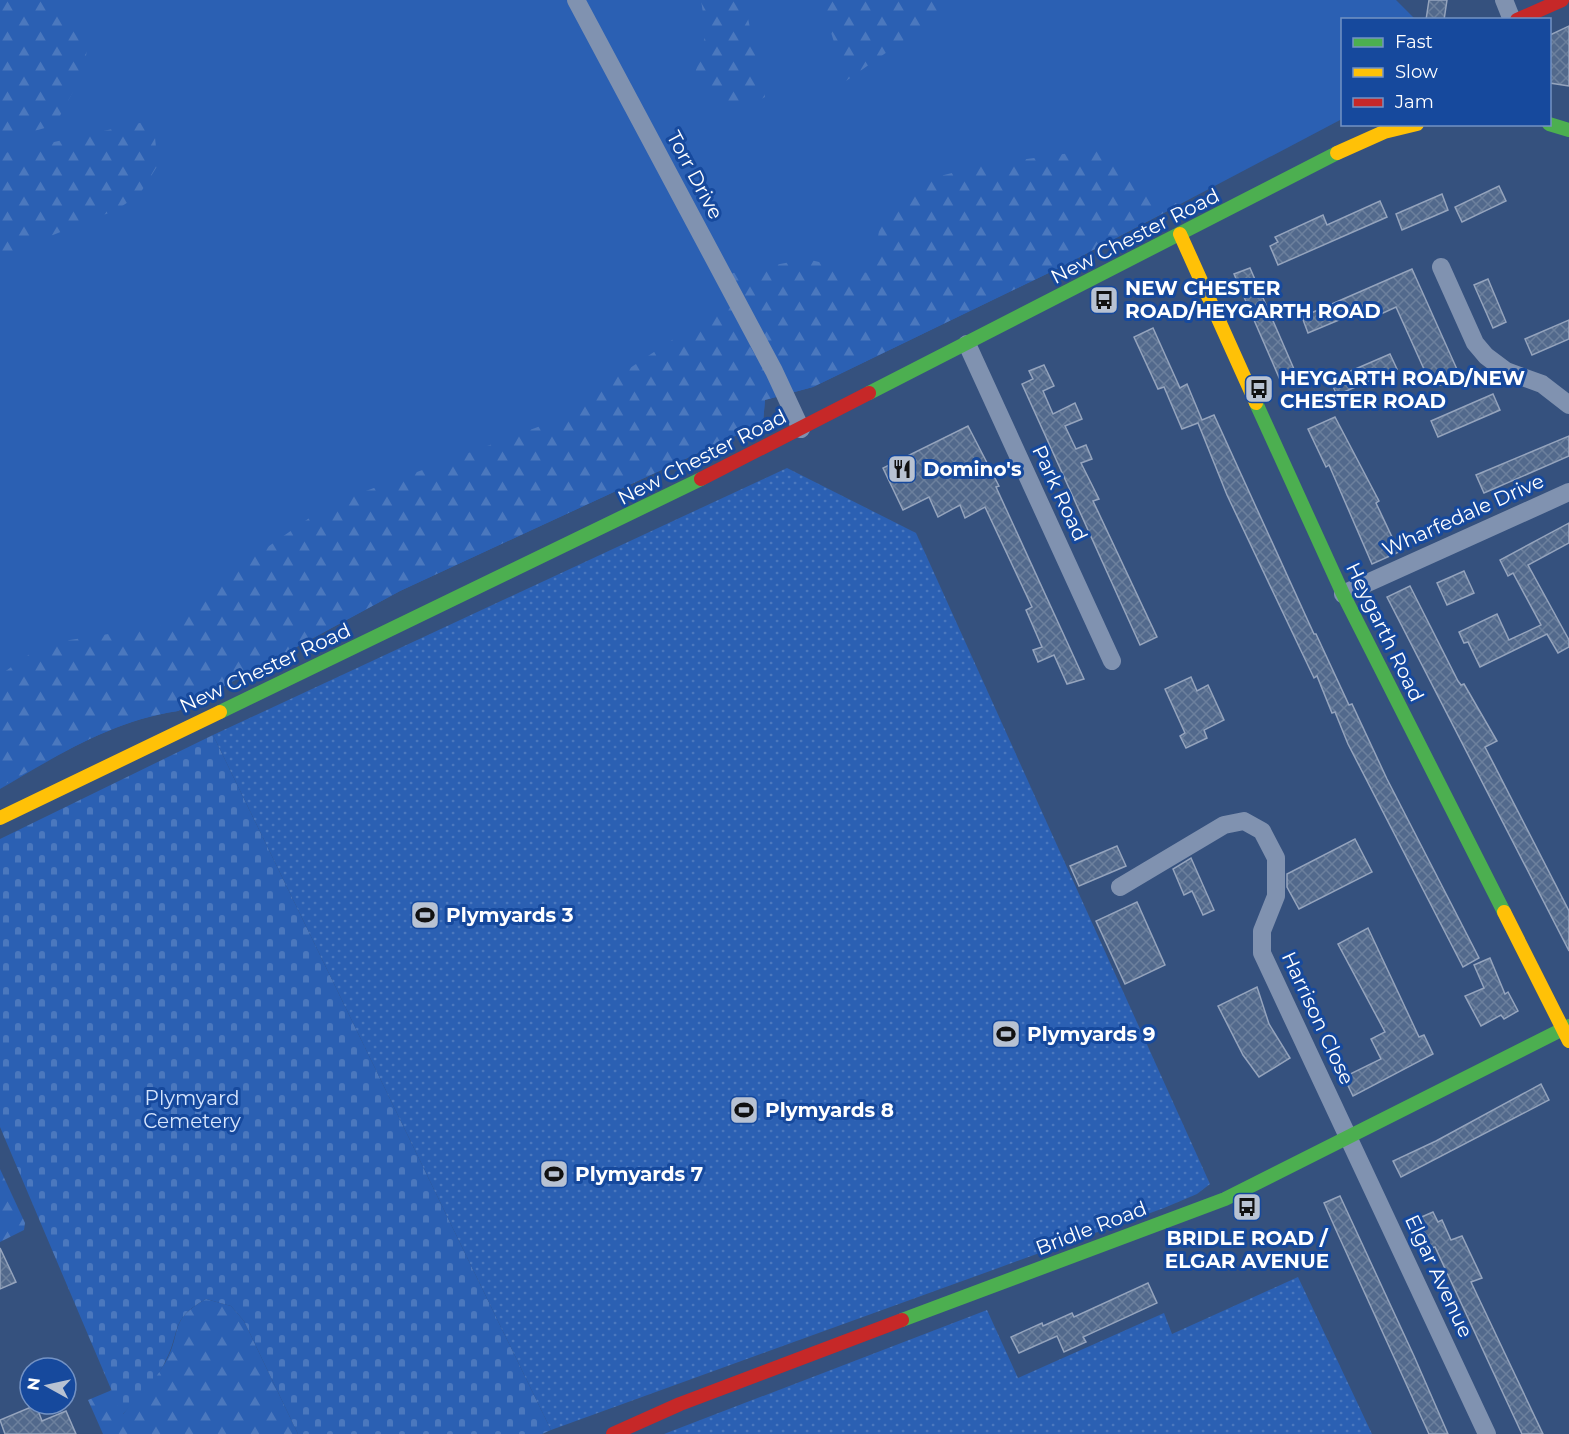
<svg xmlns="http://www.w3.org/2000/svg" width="1569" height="1434" viewBox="0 0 1569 1434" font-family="Montserrat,sans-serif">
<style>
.grass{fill:#2b60b3}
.forest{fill:url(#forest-firs)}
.cemetery{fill:url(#cemetery-stones)}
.park{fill:url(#park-dots)}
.building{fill:url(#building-cross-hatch);stroke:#95a4bd;stroke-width:1.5}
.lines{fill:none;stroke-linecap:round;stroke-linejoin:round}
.street{stroke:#8092b0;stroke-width:18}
.fast{stroke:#4caf50;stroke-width:14}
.slow{stroke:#ffc107;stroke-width:14}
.jam{stroke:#c62828;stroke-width:14}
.labels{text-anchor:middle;stroke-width:6;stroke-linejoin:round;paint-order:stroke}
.street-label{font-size:20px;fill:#fff;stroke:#16499d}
.poi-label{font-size:20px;font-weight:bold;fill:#fff;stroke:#16499d;text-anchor:start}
.park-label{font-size:20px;fill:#d6e5fd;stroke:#16499d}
</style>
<defs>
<pattern id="forest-firs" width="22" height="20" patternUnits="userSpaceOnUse" patternTransform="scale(1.5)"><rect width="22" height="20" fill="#2b60b3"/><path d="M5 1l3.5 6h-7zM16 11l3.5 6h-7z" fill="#4b78be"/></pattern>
<pattern id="cemetery-stones" width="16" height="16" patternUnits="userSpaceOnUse" patternTransform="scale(1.5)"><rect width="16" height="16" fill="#2b60b3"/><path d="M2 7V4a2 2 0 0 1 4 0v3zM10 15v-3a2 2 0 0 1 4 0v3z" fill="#4b78be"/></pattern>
<pattern id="park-dots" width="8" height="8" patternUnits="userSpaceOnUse" patternTransform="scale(1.5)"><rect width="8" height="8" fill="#2b60b3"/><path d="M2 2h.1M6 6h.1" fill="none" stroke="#4b78be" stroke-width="1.8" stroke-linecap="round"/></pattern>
<pattern id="building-cross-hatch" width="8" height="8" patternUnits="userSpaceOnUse" patternTransform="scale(1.5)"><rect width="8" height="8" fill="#52698c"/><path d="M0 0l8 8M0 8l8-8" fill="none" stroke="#6c809d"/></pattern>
</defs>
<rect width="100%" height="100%" fill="#35517e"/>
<path class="grass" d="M0 0H1396L1415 19 1342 20V119L1059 268 813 387 765 400 763 423 400 591 178 711C110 721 59 755 0 789Z"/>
<g class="forest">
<path d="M0 0H57L89 33 84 71 55 125 0 141Z"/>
<path d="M701 0H744L765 97 728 117 693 81 706 33Z"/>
<path d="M821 0H935L948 9 846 81Z"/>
<path d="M153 120 158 165 139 195 116 210 0 256V154Z"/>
<path d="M1114 147 1134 180 1179 205 1059 268 813 387 765 400 763 423 400 591 178 711C112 721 58 755 0 787V675L44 644 173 624 203 592 328 505 546 424 735 298 723 275 806 259 872 274 882 212 916 182 984 165Z"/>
<path d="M0 1169 25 1223 24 1230 0 1242Z"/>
<path d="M206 1299 231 1306 244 1321 298 1434H103L88 1400 112 1390 123 1414C136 1398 154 1381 165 1363 183 1332 167 1321 206 1299Z"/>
</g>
<path class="cemetery" d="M213 735 551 1430 542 1434H298L244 1321 231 1306 206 1299C168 1320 182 1332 164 1364 154 1383 137 1399 122 1415L0 1127V839Z"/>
<g class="park">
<path d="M787 468 916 533 1210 1184 1197 1194 1164 1208 551 1430 213 735Z"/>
<path d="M1298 1277 1372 1434H664L987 1310 1018 1378 1164 1313 1172 1334Z"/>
</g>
<g class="building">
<path d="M1429 0H1447L1444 20H1426Z"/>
<path d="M1569 26V86L1550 83V35Z"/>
<path d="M1499 186 1506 201 1462 222 1455 207Z"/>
<path d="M1442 194 1448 210 1402 230 1396 214Z"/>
<path d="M1380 201 1387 217 1278 265 1270 246 1278 242 1275 237 1323 215 1327 225Z"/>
<path d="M1250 268 1297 376 1281 382 1234 274Z"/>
<path d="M1412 269 1460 376 1440 385 1435 375 1428 378 1396 307 1381 314 1377 304 1308 333 1302 317Z"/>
<path d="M1488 279 1506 322 1493 328 1474 285Z"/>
<path d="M1569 320V339L1532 355 1525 339Z"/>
<path d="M1153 328 1180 388 1187 384 1202 420 1214 415 1314 634H1316L1349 705 1352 704 1387 779 1479 958 1463 967 1348 744 1335 712 1332 713 1317 676 1314 678 1227 495 1198 423 1182 429 1164 387 1158 389 1134 337Z"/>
<path d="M1390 354 1397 369 1337 395 1330 380Z"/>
<path d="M1044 365 1054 386 1043 391 1053 414 1075 403 1082 419 1065 426 1076 449 1086 445 1092 459 1081 463 1099 499 1093 501 1157 637 1140 645 1022 384 1033 379 1029 371Z"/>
<path d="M1493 394 1500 410 1438 437 1431 421Z"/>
<path d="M1335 417 1379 501 1376 503 1399 552 1372 564 1329 465 1326 467 1308 429Z"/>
<path d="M968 426 999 486 996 487 1084 679 1067 684 1054 655 1038 662 1033 650 1042 647 1026 610 1032 607 985 507 965 518 960 505 938 517 929 497 903 510 883 468Z"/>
<path d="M1569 436V456L1484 493 1476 475Z"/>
<path d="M1569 523V543L1528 565 1569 640V647L1558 653 1547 634 1480 667 1468 642 1464 643 1459 632 1497 614 1509 640 1541 625 1513 573 1508 576 1500 560Z"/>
<path d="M1464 571 1474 593 1447 605 1437 583Z"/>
<path d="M1410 586 1458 681 1461 685 1464 684 1497 741 1485 747 1569 911V951L1387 597Z"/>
<path d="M1191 677 1197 691 1208 685 1224 720 1204 730 1207 738 1186 748 1180 736 1185 733 1165 689Z"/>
<path d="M1355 839 1372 872 1299 909 1287 887V874Z"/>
<path d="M1117 846 1126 866 1079 886 1070 866Z"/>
<path d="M1191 858 1214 910 1203 915 1192 891 1184 895 1173 869Z"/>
<path d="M1137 902 1165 965 1125 984 1096 921Z"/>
<path d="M1368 928 1419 1037 1424 1035 1433 1054 1353 1096 1344 1077 1381 1059 1371 1039 1385 1032 1338 944Z"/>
<path d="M1490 958 1505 994 1508 992 1518 1011 1504 1019 1501 1015 1481 1026 1465 996 1484 988 1474 965Z"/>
<path d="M1257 987 1269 1024 1290 1058 1259 1077 1243 1055 1218 1006Z"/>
<path d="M1541 1084 1549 1100 1401 1177 1393 1161 1436 1141Z"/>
<path d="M1340 1196 1414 1356 1448 1434H1429L1336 1230 1324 1203Z"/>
<path d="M1433 1212 1438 1222 1442 1220 1451 1240 1462 1236 1482 1278 1471 1282 1543 1434H1522L1435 1247 1431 1248 1417 1219Z"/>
<path d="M0 1248 16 1282 0 1289Z"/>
<path d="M1148 1283 1157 1303 1083 1337 1086 1342 1064 1352 1057 1336 1019 1353 1011 1337 1042 1323 1043 1326 1072 1313 1074 1317Z"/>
<path d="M36 1405 42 1421 66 1411 76 1434H5L0 1420Z"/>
</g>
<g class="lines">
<g class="street">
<path d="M576 0 774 371 801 429"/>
<path d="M1504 0 1512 20"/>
<path d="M1441 267 1475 343 1486 356 1506 371 1542 384 1569 405"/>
<path d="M967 344 1112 661"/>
<path d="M1343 594 1569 492"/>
<path d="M1120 887 1224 825 1244 821 1262 831 1276 858V896L1262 931V953L1487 1434"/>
</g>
<g class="fast">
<path d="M1549 124 1569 130"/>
<path d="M869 393 1337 153"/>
<path d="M1256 403 1343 594 1504 912"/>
<path d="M220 712 701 479"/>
<path d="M902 1320 1225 1199 1569 1026"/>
</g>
<g class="slow">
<path d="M1337 153 1384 132 1417 124"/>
<path d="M1180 234 1256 403"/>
<path d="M0 818 220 712"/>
<path d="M1504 912 1569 1041"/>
</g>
<g class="jam">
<path d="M1517 20 1562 0"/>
<path d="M701 479 869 393"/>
<path d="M613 1434 680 1404 902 1320"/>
</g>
</g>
<defs>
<g id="bus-square" transform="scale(1.5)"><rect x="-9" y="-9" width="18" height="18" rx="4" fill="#b8c2d2" stroke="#16499d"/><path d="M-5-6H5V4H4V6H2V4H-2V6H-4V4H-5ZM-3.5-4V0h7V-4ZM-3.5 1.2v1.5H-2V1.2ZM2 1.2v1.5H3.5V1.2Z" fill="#111"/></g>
<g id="restaurant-square" transform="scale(1.5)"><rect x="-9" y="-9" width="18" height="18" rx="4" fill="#b8c2d2" stroke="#16499d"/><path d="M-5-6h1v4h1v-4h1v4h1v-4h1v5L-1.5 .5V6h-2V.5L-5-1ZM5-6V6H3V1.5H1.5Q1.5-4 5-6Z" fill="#111"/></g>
<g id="stadium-square" transform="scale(1.5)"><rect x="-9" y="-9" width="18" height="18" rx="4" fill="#b8c2d2" stroke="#16499d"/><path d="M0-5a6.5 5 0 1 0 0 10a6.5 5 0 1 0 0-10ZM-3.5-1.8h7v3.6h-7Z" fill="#111"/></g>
</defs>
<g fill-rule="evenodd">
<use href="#bus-square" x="1104" y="300"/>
<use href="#bus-square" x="1259" y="389"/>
<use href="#restaurant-square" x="902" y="469"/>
<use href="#stadium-square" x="425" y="915"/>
<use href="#stadium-square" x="1006" y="1034"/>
<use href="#stadium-square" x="744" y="1110"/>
<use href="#stadium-square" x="554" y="1174"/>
<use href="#bus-square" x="1247" y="1207"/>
</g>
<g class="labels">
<g class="street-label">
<text transform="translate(695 175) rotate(62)" y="7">Torr Drive</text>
<text transform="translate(1135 236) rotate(-27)" y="7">New Chester Road</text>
<text transform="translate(702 457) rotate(-27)" y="7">New Chester Road</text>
<text transform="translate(1060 493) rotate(65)" y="7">Park Road</text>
<text transform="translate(1463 515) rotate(-24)" y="7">Wharfedale Drive</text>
<text transform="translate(1385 632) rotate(64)" y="7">Heygarth Road</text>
<text transform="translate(265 668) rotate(-25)" y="7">New Chester Road</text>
<text transform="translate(1318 1018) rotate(65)" y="7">Harrison Close</text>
<text transform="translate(1091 1228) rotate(-21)" y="7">Bridle Road</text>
<text transform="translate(1439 1276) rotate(65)" y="7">Elgar Avenue</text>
</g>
<g class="poi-label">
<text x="1125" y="295">NEW CHESTER<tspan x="1125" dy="23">ROAD/HEYGARTH ROAD</tspan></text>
<text x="1280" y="385">HEYGARTH ROAD/NEW<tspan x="1280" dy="23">CHESTER ROAD</tspan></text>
<text x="923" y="476">Domino's</text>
<text x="446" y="922">Plymyards 3</text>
<text x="1027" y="1041">Plymyards 9</text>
<text x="765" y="1117">Plymyards 8</text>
<text x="575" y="1181">Plymyards 7</text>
<text x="1247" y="1245" text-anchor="middle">BRIDLE ROAD /<tspan x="1247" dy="23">ELGAR AVENUE</tspan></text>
</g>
<g class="park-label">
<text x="192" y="1105">Plymyard<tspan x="192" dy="23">Cemetery</tspan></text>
</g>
</g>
<rect x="1341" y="18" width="210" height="108" fill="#16499d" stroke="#7392c4" stroke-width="1.5"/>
<rect x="1353" y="38" width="30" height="9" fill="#4caf50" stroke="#7392c4" stroke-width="1.5"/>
<text x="1395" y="48" font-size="18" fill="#ffffff">Fast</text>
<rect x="1353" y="68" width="30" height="9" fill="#ffc107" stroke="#7392c4" stroke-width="1.5"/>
<text x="1395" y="78" font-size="18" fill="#ffffff">Slow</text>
<rect x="1353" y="98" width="30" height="9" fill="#c62828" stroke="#7392c4" stroke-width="1.5"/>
<text x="1395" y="108" font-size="18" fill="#ffffff">Jam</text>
<g transform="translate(48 1386) rotate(278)"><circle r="28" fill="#16499d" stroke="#7392c4" stroke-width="1.5"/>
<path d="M0-4.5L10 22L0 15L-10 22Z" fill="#b8c2d2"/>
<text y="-9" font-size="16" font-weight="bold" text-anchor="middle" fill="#ffffff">N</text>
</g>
</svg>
